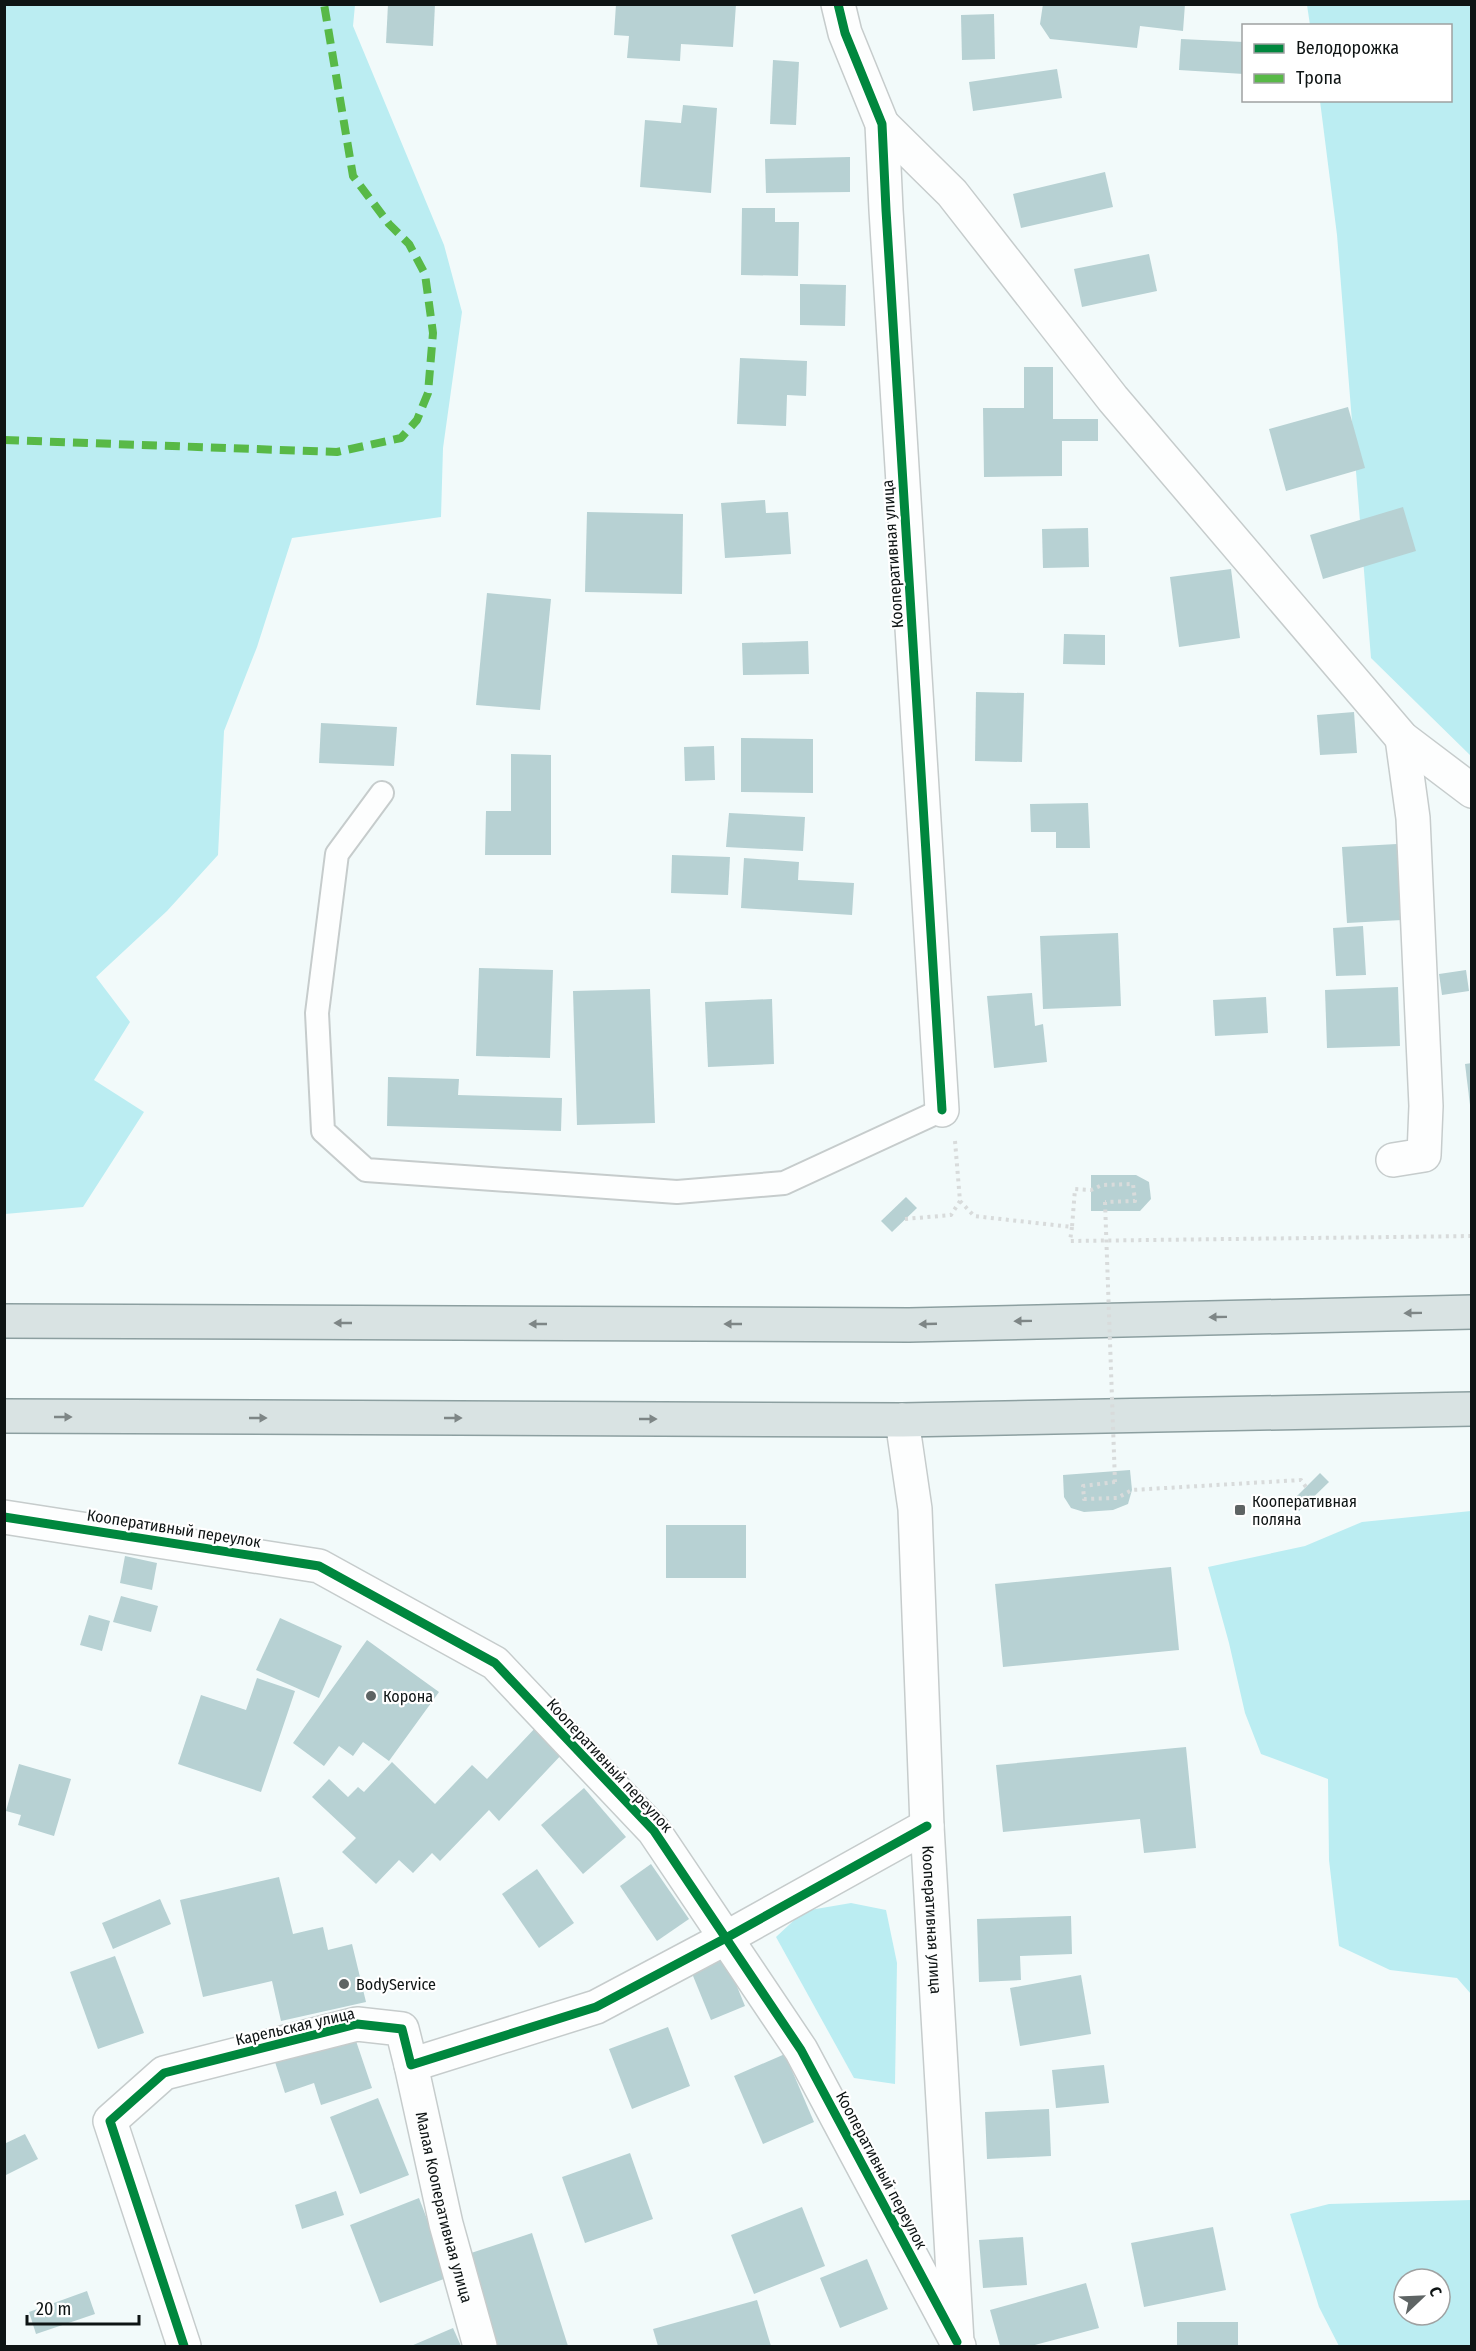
<svg xmlns="http://www.w3.org/2000/svg" width="1476" height="2351" viewBox="0 0 1476 2351" font-family="'Fira Sans Condensed',sans-serif">
<style>
.green{fill:#bbedf2;fill-rule:evenodd}
.building{fill:#b7d1d3}
.lines{fill:none;stroke-linecap:round;stroke-linejoin:round}
.service-casing{stroke:#c6cccc;stroke-width:26}
.minor-casing{stroke:#c6cccc;stroke-width:36}
.tertiary-casing{stroke:#c6cccc;stroke-width:36}
.primary-casing{stroke:#8c9fa0;stroke-width:36}
.path{stroke:#d8dbdb;stroke-width:4;stroke-dasharray:3 4.5;stroke-linecap:butt}
.service{stroke:#fdfefe;stroke-width:22}
.minor{stroke:#fdfefe;stroke-width:33}
.tertiary{stroke:#fdfefe;stroke-width:33}
.primary{stroke:#d9e3e3;stroke-width:33}
.path-bridge{stroke:#d8dbdb;stroke-width:4;stroke-dasharray:3 4.5;stroke-linecap:butt}
.quiet{stroke:#58b947;stroke-width:8;stroke-dasharray:15 8;stroke-linecap:butt}
.cycleway-casing{stroke:#fff;stroke-width:13}
.cycleway{stroke:#00873e;stroke-width:9}
.oneway{fill:#7e8686}
.poi-dot{fill:#5e6464;stroke:#fff;stroke-width:2}
.labels{text-anchor:middle;stroke-width:4.5;stroke-linejoin:round;paint-order:stroke}
.street-label{font-size:16px;fill:#0e1414;stroke:#fff}
.poi-label{font-size:16px;fill:#0e1414;stroke:#fff;text-anchor:start}
</style>
<rect width="100%" height="100%" fill="#f2fafa"/>
<g class="green">
<path d="M5 4 355 5 353 26 444 245 462 312 443 448 441 517 292 538 257 647 224 731 218 855 167 911 96 977 130 1022 94 1080 144 1112 83 1207 5 1214Z"/>
<path d="M1307 5H1471V756L1371 658 1337 235 1320 101 1450 100V26L1310 25Z"/>
<path d="M1471 1511H1472L1471 1994 1457 1978 1390 1970 1339 1946 1329 1860 1328 1779 1261 1754 1245 1713 1229 1643 1208 1567 1305 1546 1362 1522Z"/>
<path d="M851 1903 886 1910 897 1963 895 2084 854 2078 776 1937 804 1911Z"/>
<path d="M1471 2200V2346H1339L1319 2307 1290 2214 1329 2204ZM1404 2279H1440V2315H1404Z"/>
</g>
<g class="building">
<path d="M388 4H435L433 46 386 43Z"/>
<path d="M616 4H736L733 47 681 44 680 61 627 58 629 36 614 35Z"/>
<path d="M1043 4H1185L1183 31 1140 26 1137 48 1050 39 1040 24Z"/>
<path d="M994 14 995 59 962 60 961 15Z"/>
<path d="M1181 39 1244 42V74L1179 70Z"/>
<path d="M773 60 799 62 796 125 770 124Z"/>
<path d="M1057 69 1062 98 973 111 969 82Z"/>
<path d="M683 105 717 108 711 193 640 187 645 120 681 123Z"/>
<path d="M850 157V192L766 193 765 159Z"/>
<path d="M1105 172 1113 207 1021 228 1013 194Z"/>
<path d="M742 208H775V222H799L798 276 741 275Z"/>
<path d="M1149 254 1157 291 1082 307 1074 269Z"/>
<path d="M800 284 846 285 845 326 800 325Z"/>
<path d="M740 358 807 361 806 396 787 395 786 426 737 424Z"/>
<path d="M1024 367H1053V419H1098V441H1062V476L984 477 983 408H1024Z"/>
<path d="M1348 407 1365 468 1286 491 1269 429Z"/>
<path d="M765 500 766 513 788 512 791 554 725 558 721 503Z"/>
<path d="M1403 507 1416 551 1323 579 1310 535Z"/>
<path d="M587 512 683 514 682 594 585 592Z"/>
<path d="M1088 528 1089 567 1043 568 1042 529Z"/>
<path d="M1231 569 1240 638 1179 647 1170 577Z"/>
<path d="M487 593 551 599 540 710 476 705Z"/>
<path d="M1064 634 1105 635V665L1063 664Z"/>
<path d="M808 641 809 674 743 675 742 643Z"/>
<path d="M976 692 1024 693 1022 762 975 761Z"/>
<path d="M1354 712 1357 753 1320 755 1317 715Z"/>
<path d="M321 723 397 727 394 766 319 763Z"/>
<path d="M741 738 813 739V793L741 792Z"/>
<path d="M714 746 715 780 685 781 684 747Z"/>
<path d="M511 754 551 755V855H485L486 811H511Z"/>
<path d="M1088 803 1090 848H1056V832H1031L1030 804Z"/>
<path d="M729 813 805 817 803 851 726 847Z"/>
<path d="M1397 844 1402 920 1347 923 1342 847Z"/>
<path d="M672 855 730 857 728 895 671 893Z"/>
<path d="M744 858 799 862 798 880 854 883 852 915 741 908Z"/>
<path d="M1363 926 1366 975 1336 976 1333 928Z"/>
<path d="M1118 933 1121 1006 1043 1009 1040 936Z"/>
<path d="M479 968 553 970 550 1058 476 1056Z"/>
<path d="M1466 970 1469 991 1442 995 1439 974Z"/>
<path d="M1398 987 1400 1046 1327 1048 1325 990Z"/>
<path d="M650 989 655 1123 577 1125 573 991Z"/>
<path d="M1032 993 1035 1026 1043 1024 1047 1062 994 1068 987 996Z"/>
<path d="M1266 997 1268 1033 1215 1036 1213 1000Z"/>
<path d="M772 999 774 1064 708 1067 705 1002Z"/>
<path d="M1472 1063V1105H1470L1465 1064Z"/>
<path d="M388 1077 459 1079 458 1095 562 1098 561 1131 387 1126Z"/>
<path d="M1091 1175H1136L1149 1182 1151 1199 1140 1211H1091Z"/>
<path d="M906 1197 917 1208 892 1232 881 1221Z"/>
<path d="M1130 1470 1132 1490 1128 1504 1113 1510 1084 1512 1071 1508 1064 1497 1063 1475Z"/>
<path d="M1320 1473 1329 1482 1299 1511 1290 1503Z"/>
<rect x="666" y="1525" width="80" height="53"/>
<path d="M125 1556 157 1563 152 1590 120 1583Z"/>
<path d="M1171 1567 1179 1650 1003 1667 995 1584Z"/>
<path d="M121 1596 158 1606 151 1632 113 1622Z"/>
<path d="M89 1615 110 1621 102 1651 80 1645Z"/>
<path d="M280 1618 342 1646 319 1698 256 1670Z"/>
<path d="M367 1640 439 1692 389 1761 363 1742 353 1756 339 1746 324 1766 293 1743Z"/>
<path d="M257 1678 295 1691 261 1792 178 1764 201 1695 246 1710Z"/>
<path d="M537 1726 564 1752 499 1821 489 1810 440 1861 432 1853 413 1873 399 1860 376 1884 342 1852 356 1838 312 1797 329 1779 348 1797 358 1787 364 1792 392 1762 435 1804 472 1765 487 1779Z"/>
<path d="M1186 1747 1196 1848 1144 1853 1140 1819 1003 1832 996 1765Z"/>
<path d="M19 1764 71 1779 54 1836 18 1825 21 1815 6 1811Z"/>
<path d="M584 1788 626 1837 583 1874 541 1825Z"/>
<path d="M651 1864 689 1919 657 1941 620 1886Z"/>
<path d="M537 1869 574 1923 539 1948 502 1894Z"/>
<path d="M279 1877 293 1934 323 1927 328 1950 352 1944 366 2002 281 2021 272 1981 203 1997 180 1900Z"/>
<path d="M160 1899 171 1924 113 1949 102 1923Z"/>
<path d="M1071 1916 1072 1954 1020 1956 1021 1980 979 1982 977 1919Z"/>
<path d="M115 1956 144 2033 98 2049 70 1972Z"/>
<path d="M725 1957 745 2006 711 2020 691 1971Z"/>
<path d="M1081 1975 1091 2034 1020 2046 1010 1988Z"/>
<path d="M668 2027 690 2086 632 2109 609 2049Z"/>
<path d="M354 2035 372 2088 321 2105 314 2083 285 2093 275 2062Z"/>
<path d="M785 2054 814 2122 763 2144 734 2076Z"/>
<path d="M1104 2065 1109 2103 1056 2108 1052 2070Z"/>
<path d="M378 2098 409 2175 360 2194 330 2117Z"/>
<path d="M1049 2109 1051 2156 987 2159 985 2112Z"/>
<path d="M25 2134 38 2159 4 2176V2144Z"/>
<path d="M630 2153 653 2219 585 2243 562 2177Z"/>
<path d="M336 2191 344 2215 302 2229 295 2205Z"/>
<path d="M419 2198 449 2277 380 2303 350 2225Z"/>
<path d="M802 2207 825 2266 754 2294 731 2235Z"/>
<path d="M1213 2227 1226 2290 1144 2307 1131 2243Z"/>
<path d="M532 2233 568 2346H498L468 2254Z"/>
<path d="M1023 2237 1027 2285 983 2288 979 2240Z"/>
<path d="M867 2259 888 2309 840 2328 820 2278Z"/>
<path d="M1086 2283 1099 2328 1031 2346H1000L990 2310Z"/>
<path d="M87 2291 95 2314 36 2334 29 2312Z"/>
<path d="M757 2300 771 2346H658L653 2329Z"/>
<rect x="1177" y="2322" width="61" height="24"/>
<path d="M453 2328 461 2346H411Z"/>
</g>
<g class="lines">
<g class="service-casing">
<path id="service" d="M382 793 337 854 317 1013 323 1131 366 1170 677 1192 784 1183 942 1110"/>
</g>
<g class="minor-casing">
<g id="minor">
<path d="M838 4 845 33 882 124 886 210 942 1110"/>
<path d="M882 124 952 193 1113 399 1402 738 1472 791"/>
<path d="M1393 1160 1424 1155 1426 1106 1413 818 1402 738"/>
<path d="M4 1517 319 1566 495 1663 654 1831 801 2050 957 2342"/>
<path id="s1" d="M411 2065 446 2224 480 2346"/>
<path d="M184 2346 110 2121 164 2073 357 2024 402 2029 411 2065 596 2007 726 1938 927 1826"/>
</g>
</g>
<g class="tertiary-casing">
<g id="tertiary">
<path id="s2" d="M902 1420 915 1509 927 1826 957 2342 959 2346"/>
</g>
</g>
<g class="primary-casing">
<g id="primary">
<path d="M4 1321 909 1325 1472 1312"/>
<path d="M4 1416 902 1420 1472 1409"/>
</g>
</g>
<g class="path">
<path d="M960 1201 974 1216 1072 1227 1075 1189 1091 1190 1102 1185 1133 1184 1135 1201 1105 1202"/>
<path d="M905 1219 951 1215 960 1201 955 1141"/>
<path d="M1072 1227 1070 1241 1472 1236"/>
<path d="M1115 1482 1083 1486 1084 1499 1117 1498 1132 1490 1301 1480 1306 1487"/>
</g>
<use href="#service" class="service"/>
<use href="#minor" class="minor"/>
<use href="#tertiary" class="tertiary"/>
<use href="#primary" class="primary"/>
<path class="path-bridge" d="M1105 1202 1115 1482"/>
<path class="quiet" d="M4 440 337 452 401 438 417 420 428 393 433 333 425 274 409 244 389 224 353 176 324 4"/>
<g class="cycleway-casing">
<g id="cycleway">
<path d="M838 4 845 33 882 124 886 210 942 1110"/>
<path d="M4 1517 319 1566 495 1663 654 1831 801 2050 957 2342"/>
<path d="M184 2346 110 2121 164 2073 357 2024 402 2029 411 2065 596 2007 726 1938 927 1826"/>
</g>
</g>
<use href="#cycleway" class="cycleway"/>
</g>
<defs><path id="oneway-solid" d="M-6-.8H1V-3.2L6.5 0L1 3.2V.8H-6Z" transform="scale(1.5)"/></defs>
<g class="oneway">
<use href="#oneway-solid" transform="translate(1413 1313) rotate(179)"/>
<use href="#oneway-solid" transform="translate(1218 1317) rotate(179)"/>
<use href="#oneway-solid" transform="translate(1023 1321) rotate(179)"/>
<use href="#oneway-solid" transform="translate(343 1323) rotate(-180)"/>
<use href="#oneway-solid" transform="translate(538 1324) rotate(-180)"/>
<use href="#oneway-solid" transform="translate(733 1324) rotate(-180)"/>
<use href="#oneway-solid" transform="translate(928 1324) rotate(178)"/>
<use href="#oneway-solid" transform="translate(63 1417)"/>
<use href="#oneway-solid" transform="translate(258 1418)"/>
<use href="#oneway-solid" transform="translate(453 1418)"/>
<use href="#oneway-solid" transform="translate(648 1419)"/>
</g>
<g class="poi-dot">
<rect x="1234" y="1504" width="12" height="12" rx="3"/>
<circle cx="371" cy="1696" r="6"/>
<circle cx="344" cy="1984" r="6"/>
</g>
<g class="labels">
<g class="street-label">
<text transform="translate(892 554) rotate(-94)" y="6">Кооперативная улица</text>
<text transform="translate(174 1528) rotate(9)" y="6">Кооперативный переулок</text>
<text transform="translate(610 1765) rotate(47)" y="6">Кооперативный переулок</text>
<text dy="6" stroke="none"><textPath href="#s2" startOffset="501">Кооперативная улица</textPath></text>
<text transform="translate(295 2026) rotate(-13)" y="6">Карельская улица</text>
<text transform="translate(882 2170) rotate(62)" y="6">Кооперативный переулок</text>
<text dy="6" stroke="none"><textPath href="#s1" startOffset="146">Малая Кооперативная улица</textPath></text>
</g>
<g class="poi-label">
<text x="1252" y="1507">Кооперативная<tspan x="1252" dy="18">поляна</tspan></text>
<text x="383" y="1702">Корона</text>
<text x="356" y="1990">BodyService</text>
</g>
</g>
<rect width="1476" height="2351" fill="none" stroke="#0e1414" stroke-width="12"/>
<rect x="1242" y="24" width="210" height="78" fill="#ffffff" stroke="#9fa1a1" stroke-width="1.5"/>
<rect x="1254" y="44" width="30" height="9" fill="#00873e" stroke="#9fa1a1" stroke-width="1.5"/>
<text x="1296" y="54" font-size="18" fill="#0e1414">Велодорожка</text>
<rect x="1254" y="74" width="30" height="9" fill="#58b947" stroke="#9fa1a1" stroke-width="1.5"/>
<text x="1296" y="84" font-size="18" fill="#0e1414">Тропа</text>
<g transform="translate(1422 2297) rotate(67)"><circle r="28" fill="#ffffff" stroke="#9fa1a1" stroke-width="1.5"/>
<path d="M0-4.5L10 22L0 15L-10 22Z" fill="#5e6464"/>
<text y="-9" font-size="16" font-weight="bold" text-anchor="middle" fill="#0e1414">С</text>
</g>
<path d="M27 2315v9h112v-9" fill="none" stroke="#0e1414" stroke-width="3"/>
<text x="36" y="2315" font-size="18" fill="#0e1414" stroke="#ffffff" stroke-width="4.5" paint-order="stroke">20 m</text>
</svg>
